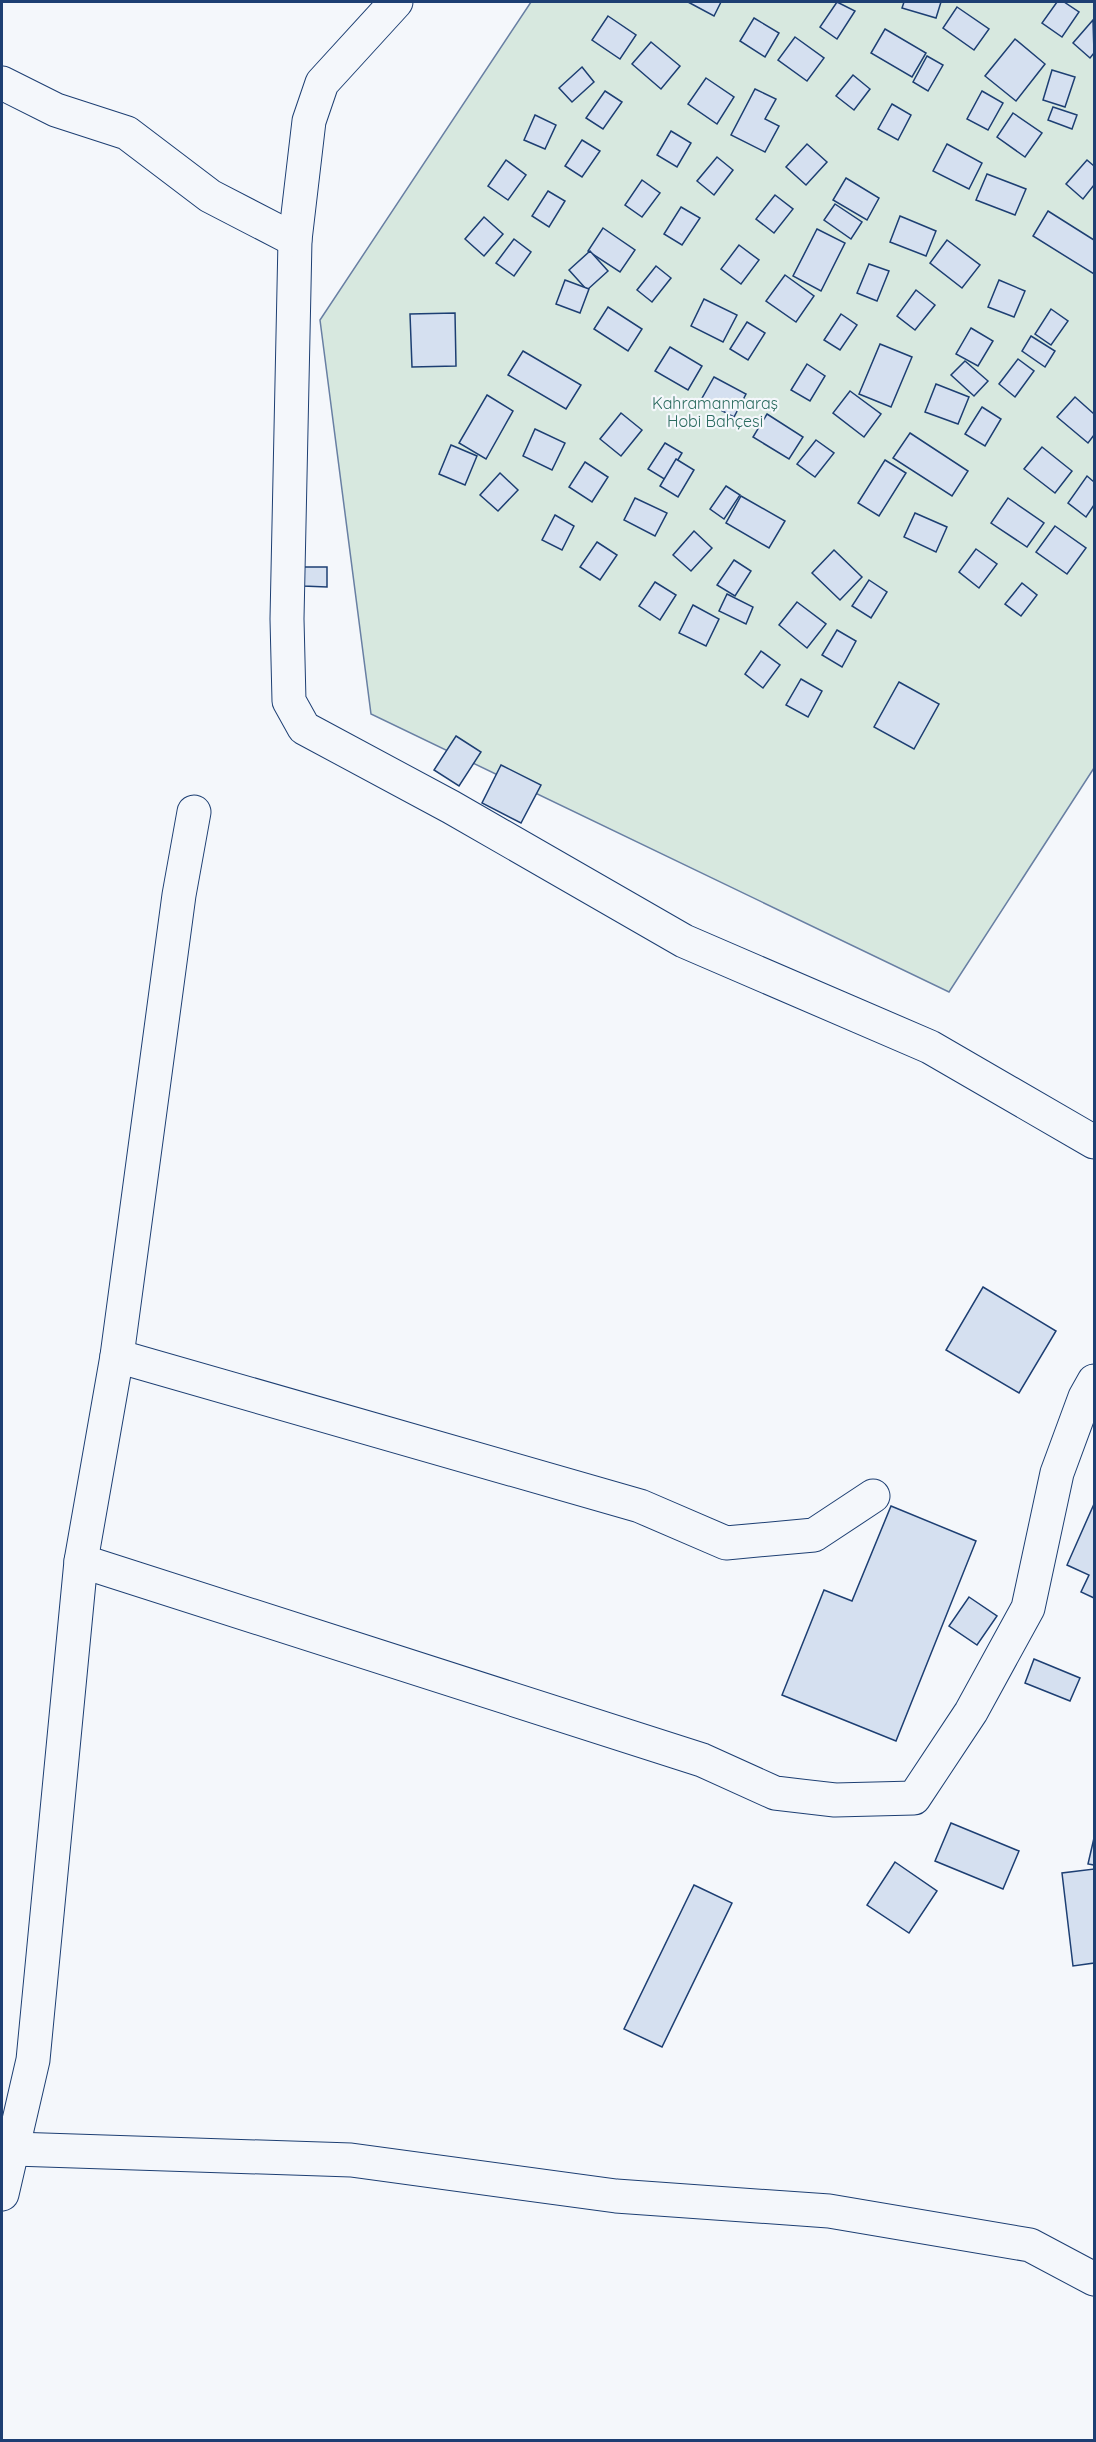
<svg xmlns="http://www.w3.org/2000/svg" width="1096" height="2442" viewBox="0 0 1096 2442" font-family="Quicksand,sans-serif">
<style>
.green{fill:#d7e8df;stroke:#687fa3;stroke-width:1.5}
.building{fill:#d5e0f0;stroke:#1d3f73;stroke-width:1.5}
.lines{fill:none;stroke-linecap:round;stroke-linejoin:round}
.street-casing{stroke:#1d3f73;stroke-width:35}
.street{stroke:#f4f7fb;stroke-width:33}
.labels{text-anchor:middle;stroke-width:4.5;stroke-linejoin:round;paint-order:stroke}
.park-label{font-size:16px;fill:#2c6c60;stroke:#f4f7fb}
</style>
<rect width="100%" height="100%" fill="#f4f7fb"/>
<path class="green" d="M531 2H1094V768L949 992 371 714 320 320Z"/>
<g class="building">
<path d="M688 2H721L714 16Z"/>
<path d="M837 2 855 11 837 39 820 27Z"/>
<path d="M904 2H941L936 18 902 8Z"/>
<path d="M1057 2H1064L1079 12 1062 37 1042 23Z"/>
<path d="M957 7 989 29 974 50 943 28Z"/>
<path d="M608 16 636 35 620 59 592 40Z"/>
<path d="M754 18 779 33 765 57 740 41Z"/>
<path d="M1093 20 1094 53 1090 58 1073 43Z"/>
<path d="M885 29 926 53 912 77 871 53Z"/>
<path d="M795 37 824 58 807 81 778 60Z"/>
<path d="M1015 39 1045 64 1016 101 985 76Z"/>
<path d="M651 42 680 66 661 89 632 64Z"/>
<path d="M927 56 943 65 928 91 913 82Z"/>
<path d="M582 67 594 82 572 102 559 88Z"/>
<path d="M1052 70 1075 77 1065 107 1043 100Z"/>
<path d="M853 75 870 89 854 110 836 96Z"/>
<path d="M706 78 734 97 717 124 688 104Z"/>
<path d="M755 89 776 99 765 119 779 126 765 152 731 135Z"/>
<path d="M605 91 622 102 603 129 586 118Z"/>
<path d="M982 91 1003 103 988 130 967 119Z"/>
<path d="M892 104 911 115 898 140 878 129Z"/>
<path d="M1053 107 1077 115 1072 129 1048 120Z"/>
<path d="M1013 113 1042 133 1025 157 997 137Z"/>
<path d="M535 115 556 125 545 149 524 140Z"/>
<path d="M671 131 691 143 677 167 657 155Z"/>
<path d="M582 140 600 151 582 177 565 166Z"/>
<path d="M807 144 827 162 806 185 786 167Z"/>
<path d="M947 144 982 163 969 189 933 171Z"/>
<path d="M717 157 733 170 714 195 697 181Z"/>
<path d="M506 160 526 175 508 200 488 186Z"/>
<path d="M1087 160 1094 166V185L1083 199 1066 184Z"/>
<path d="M987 174 1026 189 1015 215 976 200Z"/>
<path d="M846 178 879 198 867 220 833 200Z"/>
<path d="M642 180 660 193 642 217 625 205Z"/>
<path d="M548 191 565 201 549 227 532 216Z"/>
<path d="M775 195 793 209 774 233 756 219Z"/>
<path d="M835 204 862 222 851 239 824 220Z"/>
<path d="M681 207 700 218 682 245 664 234Z"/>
<path d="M1048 211 1094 240V274L1033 236Z"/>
<path d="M900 216 936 231 926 256 890 242Z"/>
<path d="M484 217 503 234 484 256 465 239Z"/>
<path d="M603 228 635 250 620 272 588 251Z"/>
<path d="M817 229 845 243 821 291 793 276Z"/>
<path d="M514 239 531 252 514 276 496 263Z"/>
<path d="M947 240 980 265 962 288 930 263Z"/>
<path d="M739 245 759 260 741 284 721 269Z"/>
<path d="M590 251 608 271 587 290 569 270Z"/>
<path d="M869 264 889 271 877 301 857 293Z"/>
<path d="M656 266 671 278 652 302 637 290Z"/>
<path d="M785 275 814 296 796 322 766 301Z"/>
<path d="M565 280 589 289 580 313 556 304Z"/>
<path d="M999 280 1025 291 1014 317 988 307Z"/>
<path d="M916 290 935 305 915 330 897 316Z"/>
<path d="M704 299 737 315 723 342 691 326Z"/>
<path d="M608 307 642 329 628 351 594 329Z"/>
<path d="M1051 309 1068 321 1051 345 1035 334Z"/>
<path d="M455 313 456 366 412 367 410 314Z"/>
<path d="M841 314 857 325 840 350 824 340Z"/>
<path d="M747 322 765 333 748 360 730 349Z"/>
<path d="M971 328 993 341 978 366 956 354Z"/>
<path d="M1031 336 1055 351 1045 367 1022 351Z"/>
<path d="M880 344 912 357 891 407 859 394Z"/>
<path d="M670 347 702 366 688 390 655 371Z"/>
<path d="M523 351 581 385 566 409 508 375Z"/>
<path d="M1018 359 1034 371 1015 397 999 384Z"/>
<path d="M965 361 988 381 974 396 951 375Z"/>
<path d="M807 364 825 376 810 401 791 390Z"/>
<path d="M714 377 746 394 734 417 701 400Z"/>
<path d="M936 384 969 397 958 424 925 412Z"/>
<path d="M850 391 881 414 864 437 833 413Z"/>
<path d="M487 395 513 411 486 459 459 443Z"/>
<path d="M1075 397 1094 414V435L1088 443 1057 417Z"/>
<path d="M982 407 1001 419 985 446 965 434Z"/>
<path d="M621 413 642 430 621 456 600 439Z"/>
<path d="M767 414 803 437 789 459 753 437Z"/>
<path d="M535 429 565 443 552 470 523 456Z"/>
<path d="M910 433 968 471 952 496 893 458Z"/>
<path d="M816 440 834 453 815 477 797 464Z"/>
<path d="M665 443 682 453 666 480 648 469Z"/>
<path d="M451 445 477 456 465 485 439 474Z"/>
<path d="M1042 447 1072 471 1055 493 1024 469Z"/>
<path d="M676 459 694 470 678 497 660 486Z"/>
<path d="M885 460 906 473 879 516 858 503Z"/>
<path d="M585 462 608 477 592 502 569 487Z"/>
<path d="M500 473 518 490 498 511 480 495Z"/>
<path d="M1087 476 1094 482V505L1086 517 1068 503Z"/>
<path d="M726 486 740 495 724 519 710 509Z"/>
<path d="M741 496 785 521 769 548 726 523Z"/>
<path d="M635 498 667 513 655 536 624 520Z"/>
<path d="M1008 498 1044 523 1027 547 991 523Z"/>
<path d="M915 513 947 527 936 552 904 537Z"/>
<path d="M555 515 574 526 562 550 542 540Z"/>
<path d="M1055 526 1086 548 1067 574 1036 552Z"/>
<path d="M694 531 712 548 691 571 673 555Z"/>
<path d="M597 542 617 555 600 580 580 567Z"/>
<path d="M976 549 997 564 979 588 959 572Z"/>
<path d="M834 550 862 577 840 600 812 573Z"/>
<path d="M734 560 751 571 735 596 717 585Z"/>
<path d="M303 567H327V587L303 586Z"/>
<path d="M869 580 887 592 871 618 852 606Z"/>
<path d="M655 582 676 595 660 620 639 606Z"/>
<path d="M1022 583 1037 595 1021 616 1005 604Z"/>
<path d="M727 594 753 607 746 624 719 611Z"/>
<path d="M797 602 826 624 807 648 779 625Z"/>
<path d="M693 605 719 619 706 646 679 633Z"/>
<path d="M837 630 856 641 842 667 822 655Z"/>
<path d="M761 651 780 665 763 688 745 674Z"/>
<path d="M801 679 822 691 808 717 786 705Z"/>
<path d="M899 682 939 704 914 749 874 727Z"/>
<path d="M456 736 481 752 459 786 434 770Z"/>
<path d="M501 765 541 785 521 823 482 803Z"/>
<path d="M983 1287 1056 1331 1019 1393 946 1350Z"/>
<path d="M1094 1504V1598L1081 1592 1089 1575 1067 1565Z"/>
<path d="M891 1506 976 1541 896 1741 782 1695 824 1590 852 1601Z"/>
<path d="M969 1597 997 1616 977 1645 949 1626Z"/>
<path d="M1034 1659 1080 1678 1070 1701 1025 1683Z"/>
<path d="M951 1823 1019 1851 1003 1889 935 1861Z"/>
<path d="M1094 1838V1865L1088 1864Z"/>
<path d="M895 1862 937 1891 909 1933 867 1905Z"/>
<path d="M1094 1869V1963L1073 1966 1062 1873Z"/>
<path d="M694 1885 732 1903 662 2047 624 2029Z"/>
</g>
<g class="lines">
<g class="street-casing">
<g id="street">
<path d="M396 2 322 83 309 121 295 240 287 619 289 701 304 728 451 807 684 941 930 1047 1094 1142"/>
<path d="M2 83 56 110 127 133 210 196 295 240"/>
<path d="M117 1356 640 1506 726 1543 814 1535 873 1496"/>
<path d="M81 1561 702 1760 775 1793 835 1800 914 1798 971 1712 1028 1608 1057 1473 1085 1397 1094 1381"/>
<path d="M14 2149 351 2160 616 2196 829 2211 1030 2245 1094 2279"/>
<path d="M2 2194 33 2060 81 1561 117 1356 179 895 194 812"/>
</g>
</g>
<use href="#street" class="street"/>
</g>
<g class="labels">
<g class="park-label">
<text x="715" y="409">Kahramanmaraş<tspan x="715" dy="18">Hobi Bahçesi</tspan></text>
</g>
</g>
<rect width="1096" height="2442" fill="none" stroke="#1d3f73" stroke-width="6"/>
</svg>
